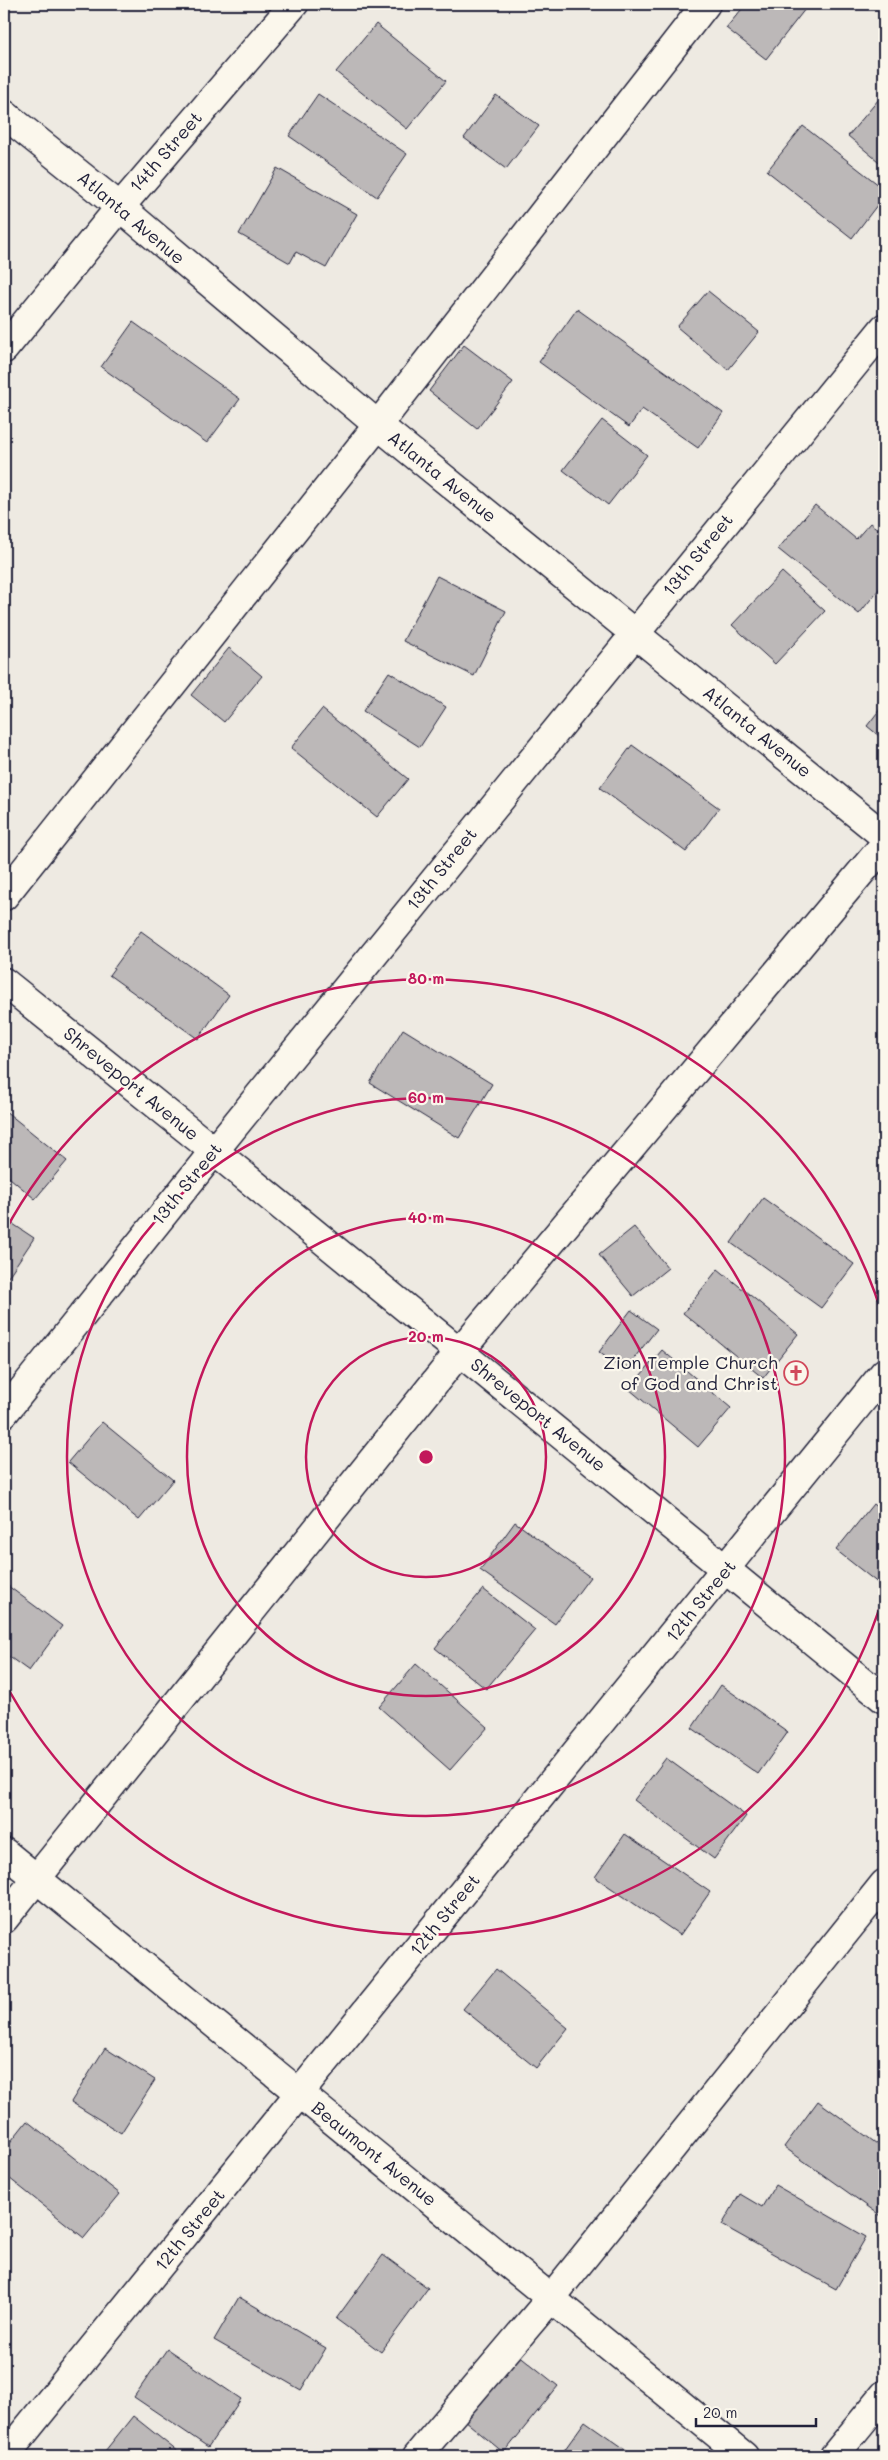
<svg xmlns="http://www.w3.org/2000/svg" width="888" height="2460" viewBox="0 0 888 2460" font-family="Mali,sans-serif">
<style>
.building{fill:#bcb8b8;stroke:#22223b}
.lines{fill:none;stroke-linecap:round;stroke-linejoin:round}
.minor-casing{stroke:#22223b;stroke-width:31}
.major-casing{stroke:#22223b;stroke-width:31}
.minor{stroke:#fbf7ec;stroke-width:28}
.major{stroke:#fbf7ec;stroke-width:28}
.ring{fill:none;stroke:#c2185b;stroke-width:2.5}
.labels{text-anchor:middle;stroke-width:4.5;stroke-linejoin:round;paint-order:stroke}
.street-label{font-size:18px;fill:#22223b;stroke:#fbf7ec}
.poi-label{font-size:18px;fill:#22223b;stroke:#fbf7ec;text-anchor:end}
.centre{fill:#c2185b;stroke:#fbf7ec;stroke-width:2.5}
.ring-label{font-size:15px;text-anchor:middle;font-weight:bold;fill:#c2185b;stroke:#fbf7ec;stroke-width:4.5;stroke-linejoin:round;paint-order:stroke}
</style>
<rect width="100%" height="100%" fill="#eeeae2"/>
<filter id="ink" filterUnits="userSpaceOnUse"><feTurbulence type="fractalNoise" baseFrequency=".02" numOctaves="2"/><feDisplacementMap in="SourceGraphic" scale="10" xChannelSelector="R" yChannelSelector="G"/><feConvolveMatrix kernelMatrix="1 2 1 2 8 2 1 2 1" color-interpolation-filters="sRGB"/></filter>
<g filter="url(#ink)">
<g class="building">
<path d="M746 4H809L766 59 726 28Z"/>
<path d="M376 24 446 81 407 129 336 72Z"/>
<path d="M884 93V166L848 136Z"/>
<path d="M318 94 407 154 377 197 289 136Z"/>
<path d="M496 95 539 126 506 169 464 138Z"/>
<path d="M803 126 884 189V196L852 238 767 171Z"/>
<path d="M277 168 357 214 326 268 296 252 290 263 239 234Z"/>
<path d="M708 291 759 332 728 370 677 327Z"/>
<path d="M577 309 723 413 698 448 642 409 629 427 539 362Z"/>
<path d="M133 322 240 399 207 443 101 367Z"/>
<path d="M464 345 513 382 477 429 429 391Z"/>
<path d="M602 420 647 455 608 505 563 470Z"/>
<path d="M815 505 856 539 870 523 884 534V583L859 614 778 549Z"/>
<path d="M782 572 825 611 775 664 732 625Z"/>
<path d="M437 576 506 611 474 676 403 641Z"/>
<path d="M229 648 262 676 224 722 191 695Z"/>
<path d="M389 672 446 707 420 747 363 711Z"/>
<path d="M884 704V740L867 726Z"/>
<path d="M322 709 408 779 377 817 291 748Z"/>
<path d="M632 745 719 808 686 852 600 788Z"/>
<path d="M141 931 229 995 198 1039 109 975Z"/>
<path d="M403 1029 492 1084 459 1138 370 1083Z"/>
<path d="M4 1110 67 1161 35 1199 4 1173Z"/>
<path d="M763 1198 854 1264 821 1308 731 1243Z"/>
<path d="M4 1218 34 1238 4 1283Z"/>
<path d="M634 1227 668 1268 633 1296 599 1255Z"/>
<path d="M718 1269 798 1334 763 1378 683 1313Z"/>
<path d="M631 1310 657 1329 624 1371 599 1352Z"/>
<path d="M662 1350 731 1408 698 1447 629 1389Z"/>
<path d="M102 1422 173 1480 139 1520 68 1462Z"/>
<path d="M873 1504 884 1513V1588L836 1550Z"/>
<path d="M515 1522 590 1577 555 1624 480 1570Z"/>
<path d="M4 1583 62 1626 29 1671 4 1653Z"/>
<path d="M483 1589 535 1630 486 1689 435 1648Z"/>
<path d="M416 1664 488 1727 450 1770 379 1707Z"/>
<path d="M721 1685 788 1732 758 1774 692 1728Z"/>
<path d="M666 1758 746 1816 714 1859 634 1800Z"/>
<path d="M625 1834 710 1892 680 1935 595 1877Z"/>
<path d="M496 1969 568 2028 536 2068 463 2009Z"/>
<path d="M105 2048 155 2080 121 2133 71 2102Z"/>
<path d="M818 2101 884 2149V2218L784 2147Z"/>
<path d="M27 2121 120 2194 84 2238 4 2174V2150Z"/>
<path d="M775 2185 866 2237 836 2289 722 2225 740 2194 762 2207Z"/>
<path d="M383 2255 428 2288 381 2352 336 2319Z"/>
<path d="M239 2297 326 2348 301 2390 214 2340Z"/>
<path d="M167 2349 241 2399 208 2447 134 2397Z"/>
<path d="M518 2354 558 2386 504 2453 464 2420Z"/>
<path d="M133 2416 183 2456H101Z"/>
<path d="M585 2421 635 2456H560Z"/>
</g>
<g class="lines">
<g class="minor-casing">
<g id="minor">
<path d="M4 114 120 207 378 425 884 836"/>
<path d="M4 349 120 207 294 4"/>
<path d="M4 896 378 425 706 4"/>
<path d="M4 982 214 1151 884 1699"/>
<path d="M4 1413 214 1151 884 328"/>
<path d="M4 1852 744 2456"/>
<path d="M4 1919 460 1351 884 845"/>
<path d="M5 2456 884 1373"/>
<path d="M417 2456 551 2298 884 1884"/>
</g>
</g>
<g class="major-casing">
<path id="major" d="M834 2456 884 2395"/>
</g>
<use href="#minor" class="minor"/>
<use href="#major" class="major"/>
</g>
</g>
<g class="ring">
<circle cx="426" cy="1457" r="120"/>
<circle cx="426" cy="1457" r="239"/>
<circle cx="426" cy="1457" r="359"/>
<path d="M883 1597A478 478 0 0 1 4 1681M4 1233A478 478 0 0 1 883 1317"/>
</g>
<defs>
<g id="church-ring" transform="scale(1.25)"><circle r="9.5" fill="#fbf7ec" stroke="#d1495b" stroke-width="1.5"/><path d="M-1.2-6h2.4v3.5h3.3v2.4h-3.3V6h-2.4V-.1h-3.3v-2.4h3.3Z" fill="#d1495b"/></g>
</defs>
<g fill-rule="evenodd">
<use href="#church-ring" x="796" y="1373"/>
</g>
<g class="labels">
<g class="street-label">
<text transform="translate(166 152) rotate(-49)" y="6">14th Street</text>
<text transform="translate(131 218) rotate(40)" y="6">Atlanta Avenue</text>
<text transform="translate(442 477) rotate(39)" y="6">Atlanta Avenue</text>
<text transform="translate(698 555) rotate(-51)" y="6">13th Street</text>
<text transform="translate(757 732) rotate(39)" y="6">Atlanta Avenue</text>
<text transform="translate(442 869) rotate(-51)" y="6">13th Street</text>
<text transform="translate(131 1084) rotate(39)" y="6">Shreveport Avenue</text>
<text transform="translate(187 1184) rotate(-51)" y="6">13th Street</text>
<text transform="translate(538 1415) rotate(39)" y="6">Shreveport Avenue</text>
<text transform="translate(701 1601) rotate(-51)" y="6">12th Street</text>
<text transform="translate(445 1915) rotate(-51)" y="6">12th Street</text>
<text transform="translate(374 2154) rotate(39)" y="6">Beaumont Avenue</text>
<text transform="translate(190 2230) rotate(-51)" y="6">12th Street</text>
</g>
<g class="poi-label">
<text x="778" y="1369">Zion Temple Church<tspan x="778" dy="21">of God and Christ</tspan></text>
</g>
</g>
<circle cx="426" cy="1457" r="8" class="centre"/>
<g class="ring-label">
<text x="426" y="984">80 m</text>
<text x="426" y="1103">60 m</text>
<text x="426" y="1223">40 m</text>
<text x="426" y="1342">20 m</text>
</g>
<rect width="888" height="2460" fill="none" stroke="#fbf7ec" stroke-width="20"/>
<rect x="10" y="10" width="868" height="2440" fill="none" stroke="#22223b" stroke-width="2" filter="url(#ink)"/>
<path d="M696 2418v8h120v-8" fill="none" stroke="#22223b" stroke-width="2.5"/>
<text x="703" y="2418" font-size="15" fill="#22223b" stroke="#fbf7ec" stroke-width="4" paint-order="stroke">20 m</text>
</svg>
